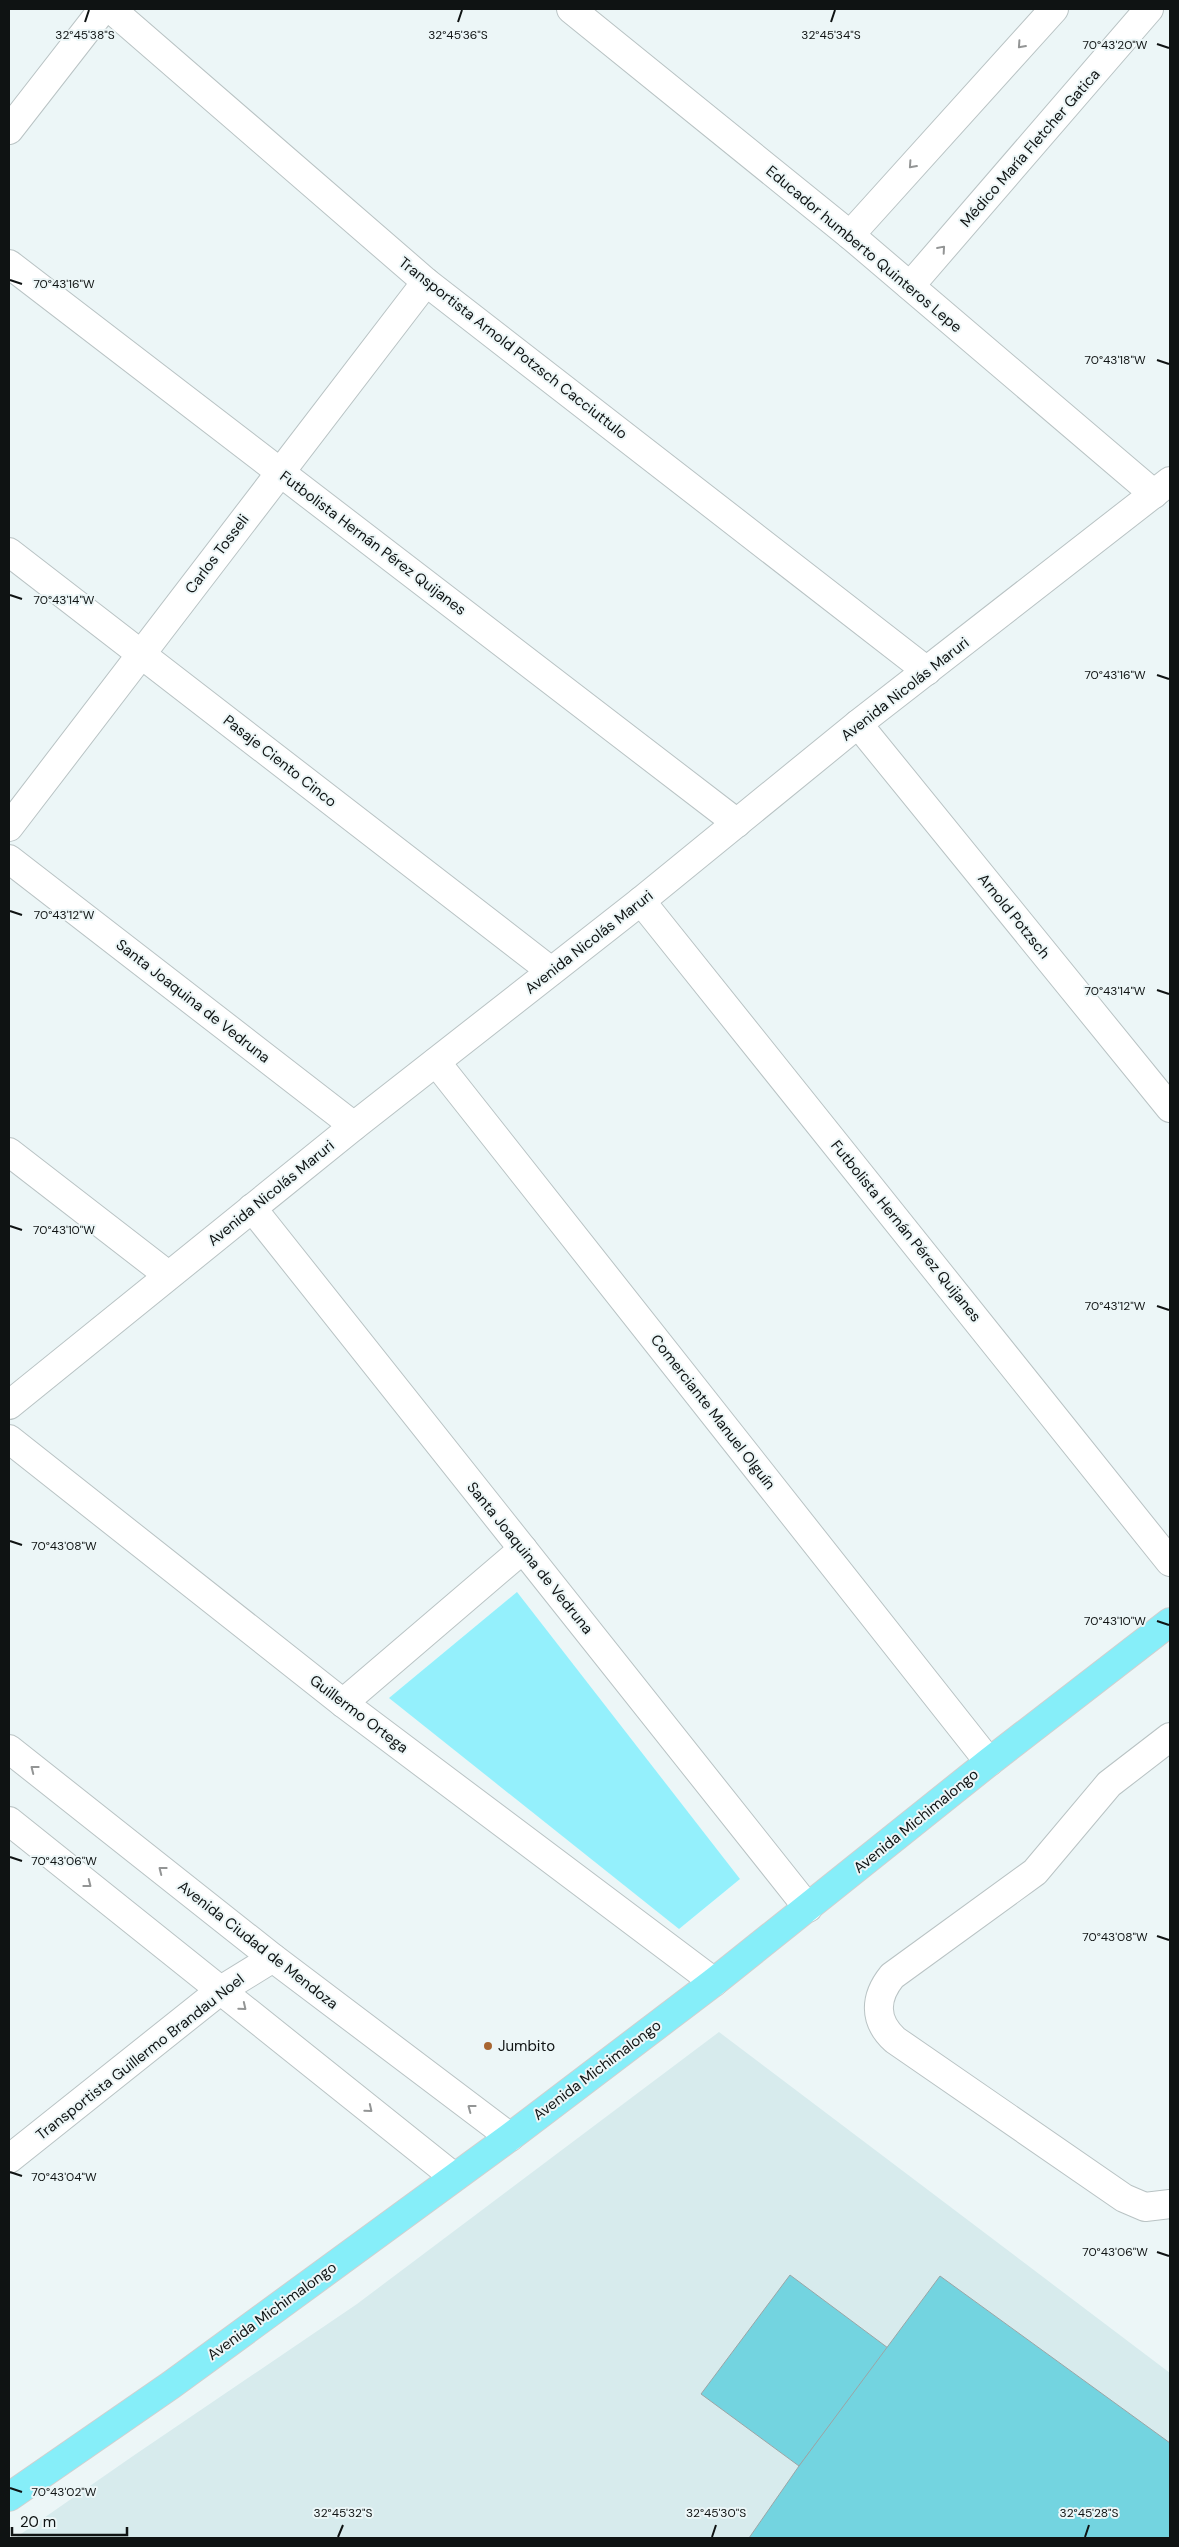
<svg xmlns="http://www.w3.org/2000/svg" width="1179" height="2547" viewBox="0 0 1179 2547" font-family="'DM Sans',sans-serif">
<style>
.built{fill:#d7ebed}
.green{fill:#94f0fc}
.building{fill:#73d4e0;stroke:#9ba5a6}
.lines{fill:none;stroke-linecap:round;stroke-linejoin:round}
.minor-casing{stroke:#b9c3c4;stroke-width:30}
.major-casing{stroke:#cfd0d0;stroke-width:30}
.minor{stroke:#fff;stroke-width:28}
.major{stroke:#86eef9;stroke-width:28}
.oneway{stroke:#939595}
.ticks{fill:none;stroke:#0f1313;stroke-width:2}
.poi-dot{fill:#a86632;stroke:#ecf6f7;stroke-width:2}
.labels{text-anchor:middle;stroke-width:4;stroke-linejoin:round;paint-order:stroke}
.street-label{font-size:15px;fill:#0f1313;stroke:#ecf6f7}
.poi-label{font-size:15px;fill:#0f1313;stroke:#ecf6f7;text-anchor:start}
.ticks-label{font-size:12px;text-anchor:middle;fill:#0f1313;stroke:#ecf6f7;stroke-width:4;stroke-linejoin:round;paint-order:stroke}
</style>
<rect width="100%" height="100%" fill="#ecf6f7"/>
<path class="built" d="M719 2032 1170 2373V2538H15L133 2456 357 2304Z"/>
<path class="green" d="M517 1592 740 1879 679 1929 389 1698Z"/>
<g class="building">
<path d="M790 2275 888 2348 799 2466 701 2394Z"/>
<path d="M940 2276 1170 2443V2538H749L799 2466Z"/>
</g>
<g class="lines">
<g class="minor-casing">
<g id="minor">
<path d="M111 9 426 282 927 671"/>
<path d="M571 9 850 235 1154 494"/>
<path d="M9 130 103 9"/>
<path d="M850 235 1054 9"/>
<path d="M9 264 737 823"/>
<path d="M910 286 1149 9"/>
<path d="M9 552 551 971"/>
<path d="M858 724 1170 1108"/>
<path d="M9 827 426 282"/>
<path d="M9 859 354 1126"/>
<path d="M641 901 1170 1562"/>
<path d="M436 1062 989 1762"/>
<path d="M9 1152 168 1275"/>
<path d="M252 1208 808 1908"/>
<path d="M9 1405 354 1126 641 901 858 724 1170 481"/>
<path d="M9 1439 343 1703 714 1982"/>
<path d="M343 1703 523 1549"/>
<path d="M1170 1737 1109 1784 1035 1872 892 1976C875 1997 873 2020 895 2040L1124 2198 1145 2207 1170 2204"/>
<path d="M9 1749 273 1958 510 2137"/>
<path d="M9 1821 454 2177"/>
<path d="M9 2159 221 1990 273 1958"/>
</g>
</g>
<g class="major-casing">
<path id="major" d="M9 2497 171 2385 510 2137 714 1982 989 1762 1170 1622"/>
</g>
<use href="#minor" class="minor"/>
<use href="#major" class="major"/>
</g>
<defs><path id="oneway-chevron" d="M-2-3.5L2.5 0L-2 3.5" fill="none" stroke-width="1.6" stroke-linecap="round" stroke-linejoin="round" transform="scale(1.25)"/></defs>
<g class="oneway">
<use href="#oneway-chevron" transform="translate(1021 45) rotate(132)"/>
<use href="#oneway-chevron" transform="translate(912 165) rotate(132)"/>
<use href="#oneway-chevron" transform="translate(942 249) rotate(-49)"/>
<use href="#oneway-chevron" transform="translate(34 1769) rotate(-142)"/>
<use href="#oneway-chevron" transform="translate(162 1870) rotate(-142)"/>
<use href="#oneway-chevron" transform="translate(88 1884) rotate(38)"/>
<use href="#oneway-chevron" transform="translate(243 2007) rotate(39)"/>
<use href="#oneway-chevron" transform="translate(471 2108) rotate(-143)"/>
<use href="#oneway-chevron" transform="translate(369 2109) rotate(39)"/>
</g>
<path class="ticks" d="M85 22 89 10M458 22 462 10M831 22 835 10M1157 44 1169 48M10 280 22 284M1157 360 1169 364M10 595 22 599M1157 675 1169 679M10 911 22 915M1157 990 1169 994M10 1226 22 1230M1157 1306 1169 1310M10 1541 22 1545M1157 1621 1169 1625M10 1857 22 1861M1157 1936 1169 1940M10 2172 22 2176M1157 2252 1169 2256M10 2488 22 2492M338 2537 343 2525M712 2537 716 2525M1085 2537 1089 2525"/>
<circle class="poi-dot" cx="488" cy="2046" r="5"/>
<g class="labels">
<g class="street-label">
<text transform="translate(1030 148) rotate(-49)" y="5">Médico María Fletcher Gatica</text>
<text transform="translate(864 249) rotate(40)" y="5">Educador humberto Quinteros Lepe</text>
<text transform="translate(513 348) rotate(38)" y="5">Transportista Arnold Potzsch Cacciuttulo</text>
<text transform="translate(373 543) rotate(37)" y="5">Futbolista Hernán Pérez Quijanes</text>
<text transform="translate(217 554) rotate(-53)" y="5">Carlos Tosseli</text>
<text transform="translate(905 689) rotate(-38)" y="5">Avenida Nicolás Maruri</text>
<text transform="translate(280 761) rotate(38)" y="5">Pasaje Ciento Cinco</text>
<text transform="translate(1014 916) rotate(51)" y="5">Arnold Potzsch</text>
<text transform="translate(589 942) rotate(-38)" y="5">Avenida Nicolás Maruri</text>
<text transform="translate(193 1001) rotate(38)" y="5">Santa Joaquina de Vedruna</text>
<text transform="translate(271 1193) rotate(-39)" y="5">Avenida Nicolás Maruri</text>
<text transform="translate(906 1231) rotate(51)" y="5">Futbolista Hernán Pérez Quijanes</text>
<text transform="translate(713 1412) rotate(52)" y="5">Comerciante Manuel Olguín</text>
<text transform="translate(530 1558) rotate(51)" y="5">Santa Joaquina de Vedruna</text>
<text transform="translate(359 1714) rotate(37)" y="5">Guillermo Ortega</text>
<text transform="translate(916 1821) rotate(-39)" y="5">Avenida Michimalongo</text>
<text transform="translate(258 1945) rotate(38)" y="5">Avenida Ciudad de Mendoza</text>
<text transform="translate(140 2057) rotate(-38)" y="5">Transportista Guillermo Brandau Noel</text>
<text transform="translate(597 2070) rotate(-37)" y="5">Avenida Michimalongo</text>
<text transform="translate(272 2311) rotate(-36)" y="5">Avenida Michimalongo</text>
</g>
<g class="poi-label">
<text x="498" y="2051">Jumbito</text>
</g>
</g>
<g class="ticks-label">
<text x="458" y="39">32°45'36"S</text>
<text x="85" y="39">32°45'38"S</text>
<text x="831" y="39">32°45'34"S</text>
<text x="1115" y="49">70°43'20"W</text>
<text x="64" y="288">70°43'16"W</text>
<text x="1115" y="364">70°43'18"W</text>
<text x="64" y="604">70°43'14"W</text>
<text x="1115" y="679">70°43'16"W</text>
<text x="64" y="919">70°43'12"W</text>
<text x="1115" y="995">70°43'14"W</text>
<text x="64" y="1234">70°43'10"W</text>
<text x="1115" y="1310">70°43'12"W</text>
<text x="64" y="1550">70°43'08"W</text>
<text x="1115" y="1625">70°43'10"W</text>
<text x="64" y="1865">70°43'06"W</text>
<text x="1115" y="1941">70°43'08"W</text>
<text x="64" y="2181">70°43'04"W</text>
<text x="1115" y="2256">70°43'06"W</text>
<text x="64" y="2496">70°43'02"W</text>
<text x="343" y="2517">32°45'32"S</text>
<text x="716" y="2517">32°45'30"S</text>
<text x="1089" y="2517">32°45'28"S</text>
</g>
<rect width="1179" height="2547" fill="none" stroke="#0f1313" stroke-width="20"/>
<path d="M12 2527v8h115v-8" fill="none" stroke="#0f1313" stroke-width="2.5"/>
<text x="20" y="2527" font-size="15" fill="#0f1313" stroke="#ecf6f7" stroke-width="4" paint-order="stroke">20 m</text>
</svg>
